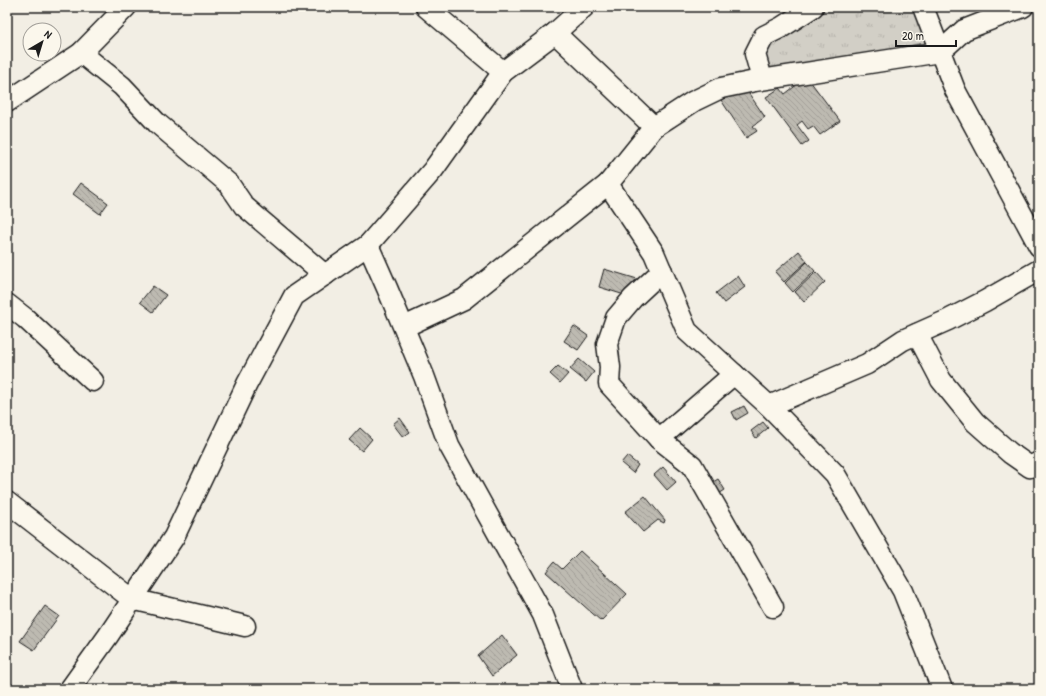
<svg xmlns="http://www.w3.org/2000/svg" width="1046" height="696" viewBox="0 0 1046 696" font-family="'Patrick Hand',sans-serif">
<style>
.grass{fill:url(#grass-tufts);stroke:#777671}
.building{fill:url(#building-back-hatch);stroke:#1c1c1c}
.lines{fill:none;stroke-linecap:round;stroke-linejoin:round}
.minor-casing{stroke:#1c1c1c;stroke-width:23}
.minor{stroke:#fbf7ec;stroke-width:20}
</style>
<defs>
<pattern id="grass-tufts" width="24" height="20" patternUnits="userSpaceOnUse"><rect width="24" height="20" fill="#d2cfc6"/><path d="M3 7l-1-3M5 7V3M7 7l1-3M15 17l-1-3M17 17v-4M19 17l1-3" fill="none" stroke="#b4b1aa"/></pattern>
<pattern id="building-back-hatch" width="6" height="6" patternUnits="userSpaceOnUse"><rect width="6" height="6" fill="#bdbab1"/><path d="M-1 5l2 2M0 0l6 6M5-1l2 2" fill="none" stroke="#a29f98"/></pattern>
</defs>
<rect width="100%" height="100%" fill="#f2eee4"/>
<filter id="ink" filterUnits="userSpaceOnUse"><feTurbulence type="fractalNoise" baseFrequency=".025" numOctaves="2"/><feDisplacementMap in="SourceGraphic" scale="8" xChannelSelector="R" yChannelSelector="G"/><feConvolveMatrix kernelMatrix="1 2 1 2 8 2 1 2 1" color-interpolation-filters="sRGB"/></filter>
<g filter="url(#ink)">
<path class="grass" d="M820 7H917L934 47 767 75 760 55 771 38Z"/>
<g class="building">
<path d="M807 77 840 121 820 135 813 126 808 129 802 121 797 125 809 141 802 146 766 97 780 88 785 94Z"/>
<path d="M743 85 765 117 753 126 757 131 746 138 721 100Z"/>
<path d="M81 183 108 203 100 214 73 194Z"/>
<path d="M799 251 807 261 784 282 775 272Z"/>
<path d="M807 262 815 271 793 292 785 283Z"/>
<path d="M604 269 644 281 631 297 599 287Z"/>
<path d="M816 272 825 282 804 302 795 292Z"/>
<path d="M738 276 745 287 724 303 716 293Z"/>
<path d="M153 286 166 295 153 312 140 302Z"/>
<path d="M574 326 588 336 578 350 564 341Z"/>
<path d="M579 359 594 372 586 382 570 369Z"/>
<path d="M558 366 568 374 560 383 550 374Z"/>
<path d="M744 406 748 413 736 420 732 412Z"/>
<path d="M400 418 410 432 403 437 393 424Z"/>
<path d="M763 422 768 428 756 438 751 431Z"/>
<path d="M360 428 372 439 362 451 349 440Z"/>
<path d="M627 456 638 465 633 473 621 463Z"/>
<path d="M663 467 676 482 667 490 654 475Z"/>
<path d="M718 479 725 490 714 497 707 486Z"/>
<path d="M645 496 665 520 664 523 658 520 643 532 625 512Z"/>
<path d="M580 551 627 594 601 621 546 572 554 562 562 569Z"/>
<path d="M45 606 59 616 34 650 20 641Z"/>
<path d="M502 635 517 655 492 676 478 656Z"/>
</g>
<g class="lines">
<g class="minor-casing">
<g id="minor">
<path d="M426 7 503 72"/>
<path d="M923 7 955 90 1039 246"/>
<path d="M555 33 654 127 608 184 654 253 687 331 769 406 835 474 903 591 942 689"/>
<path d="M81 53 122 86 157 123 229 184 244 206 325 275"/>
<path d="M762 79 755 54 764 36 782 27 813 7"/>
<path d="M7 102 81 53 126 7"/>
<path d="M654 127 694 101 721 88 755 81 940 52 964 30 1023 7"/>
<path d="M368 245 387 288 424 376 449 445 543 615 572 689"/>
<path d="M662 271 633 298 616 318 607 344 610 367 609 384 659 439 692 465 773 607"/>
<path d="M7 304 25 318 93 381"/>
<path d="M404 327 464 299 608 184"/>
<path d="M917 334 941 380 975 422 1010 453 1030 467 1039 462"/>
<path d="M769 406 867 364 903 340 948 320 985 301 1039 270"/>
<path d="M659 439 734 374"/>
<path d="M7 502 132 599 245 626"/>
<path d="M70 689 108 636 174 537 247 384 294 296 368 245 433 170 503 72 555 33 584 7"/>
</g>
</g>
<use href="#minor" class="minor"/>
</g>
</g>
<rect width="1046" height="696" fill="none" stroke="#fbf7ec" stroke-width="24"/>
<rect x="12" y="12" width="1022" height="672" fill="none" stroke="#1c1c1c" stroke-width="1.5" filter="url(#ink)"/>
<g transform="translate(42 42) rotate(38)"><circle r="19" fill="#fbf7ec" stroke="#a29f99"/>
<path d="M0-3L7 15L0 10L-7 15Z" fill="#1c1c1c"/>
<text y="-6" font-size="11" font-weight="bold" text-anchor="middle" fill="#1c1c1c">N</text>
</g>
<path d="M896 40v6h60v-6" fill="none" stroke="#1c1c1c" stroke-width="2"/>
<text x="902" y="40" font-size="12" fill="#1c1c1c" stroke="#fbf7ec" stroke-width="3" paint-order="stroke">20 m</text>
</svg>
